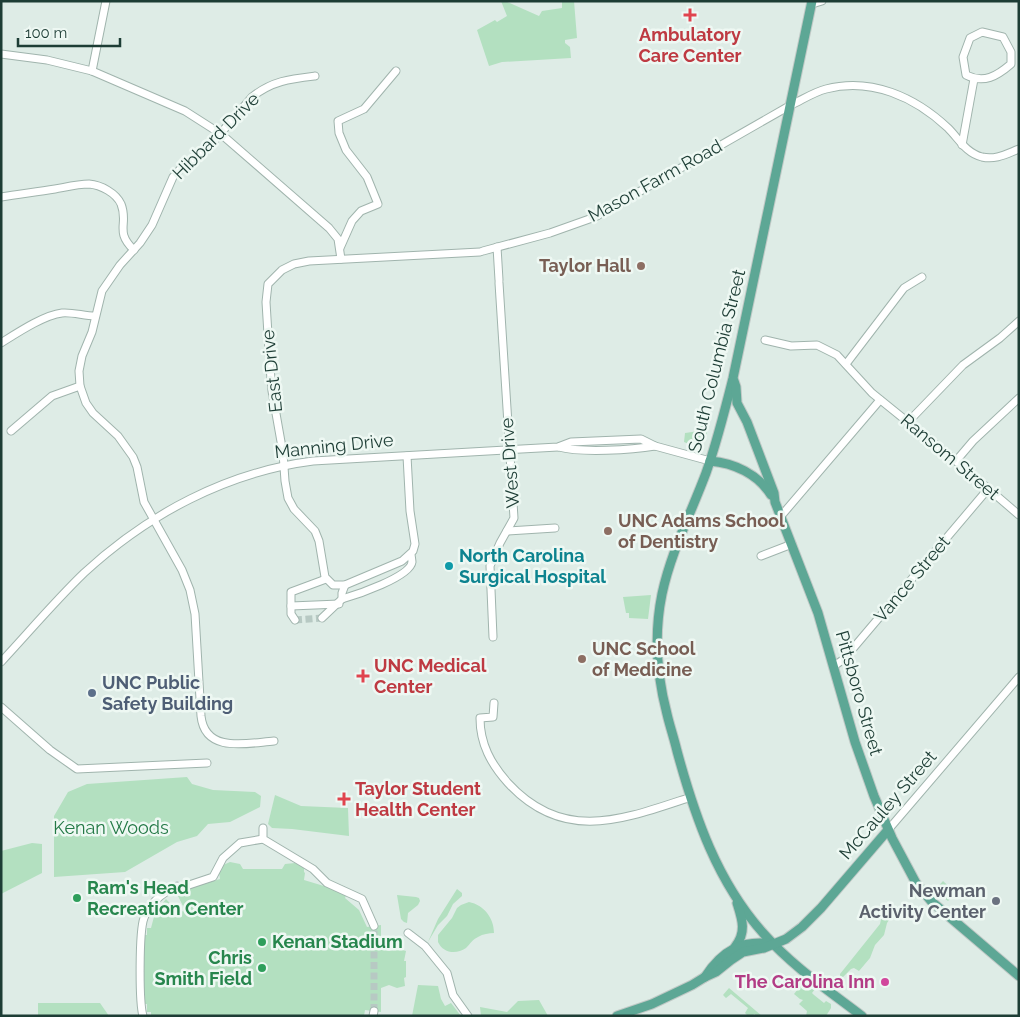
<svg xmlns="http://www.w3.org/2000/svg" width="1020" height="1017" viewBox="0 0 1020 1017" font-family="Raleway,sans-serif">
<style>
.green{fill:#b3e0c0}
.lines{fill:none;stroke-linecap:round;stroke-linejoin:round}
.minor-tunnel{stroke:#b7c9c3;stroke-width:7;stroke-dasharray:7 3.5;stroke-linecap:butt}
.minor-casing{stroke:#a0b4ad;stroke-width:9}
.major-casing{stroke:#c0c9c6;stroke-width:11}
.minor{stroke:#fff;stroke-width:7}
.major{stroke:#5da795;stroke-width:9}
.health-dot{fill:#e0444e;stroke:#eef8f3;stroke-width:2}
.education-dot{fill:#8d6e63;stroke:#eef8f3;stroke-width:2}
.culture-dot{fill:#0f9aa8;stroke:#eef8f3;stroke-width:2}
.service-dot{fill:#5c6f8a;stroke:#eef8f3;stroke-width:2}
.leisure-dot{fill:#2e9e5b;stroke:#eef8f3;stroke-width:2}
.worship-dot{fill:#6b7280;stroke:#eef8f3;stroke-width:2}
.hotel-dot{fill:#d1479c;stroke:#eef8f3;stroke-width:2}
.labels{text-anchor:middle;stroke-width:5;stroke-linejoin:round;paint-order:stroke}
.health-label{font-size:18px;font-weight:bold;fill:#be3a42;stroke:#eef8f3;text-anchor:start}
.street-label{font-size:18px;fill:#1d3d35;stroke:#eef8f3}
.education-label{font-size:18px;font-weight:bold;fill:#785e54;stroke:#eef8f3;text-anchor:start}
.culture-label{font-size:18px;font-weight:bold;fill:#0d838f;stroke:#eef8f3;text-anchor:start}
.service-label{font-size:18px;font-weight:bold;fill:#4e5e75;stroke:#eef8f3;text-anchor:start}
.park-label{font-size:18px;fill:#237946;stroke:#eef8f3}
.leisure-label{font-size:18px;font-weight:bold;fill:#27864d;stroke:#eef8f3;text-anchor:start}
.worship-label{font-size:18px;font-weight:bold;fill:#5b616d;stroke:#eef8f3;text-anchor:end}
.hotel-label{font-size:18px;font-weight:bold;fill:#b23c85;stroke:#eef8f3;text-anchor:end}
</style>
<rect width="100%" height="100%" fill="#deece6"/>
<g class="green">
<path d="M501 1H505L539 16 542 11 562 8V1H574L577 38 565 40V43L570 47 571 58 502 62 489 66 477 30 495 20 497 22 507 16Z"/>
<path d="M701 426H708C707 441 698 448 684 442L685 433 699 431Z"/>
<path d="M651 595 648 619 629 618V613H626L623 597Z"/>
<path d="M187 777 192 784 213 790 255 792 261 796 260 807 230 822 208 824 197 836 177 842 125 872 54 877V816L68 792 87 784Z"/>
<path d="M275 795 301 806 348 808 349 836 292 829 272 828 268 824Z"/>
<path d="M32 843 42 844V873L1 894V851Z"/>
<path d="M230 862 240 864 243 869H282L285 864 295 863 304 868V872L305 873 304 880 347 893 345 898 359 910 367 927 381 925V949L389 951 399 949 406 951 404 961H406V977L404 978 405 986 397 988 389 985 381 988V1012L365 1010 364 1016H151V1012H147V1004H143L144 935H147V928H151L155 913 166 899 179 913 183 911V906L176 892 220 879 219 872 221 871 223 865Z"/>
<path d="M943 881 956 893 948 901 934 891Z"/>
<path d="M457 889 462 893V896L453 904 447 916 438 925 428 942 438 919Z"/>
<path d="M397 895 416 897 419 898 420 901 418 905 408 913 407 923 404 922 401 919Z"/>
<path d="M469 902C484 905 494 918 494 933 489 933 483 934 478 937 473 939 470 944 466 948 456 955 443 953 438 942V935L452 918 457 908 461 905Z"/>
<path d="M885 911 891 917 887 923 884 935 875 945 870 958 859 971 854 968 851 969 842 978 840 977V974L880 924 882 915Z"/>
<path d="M798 978H800L815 989 812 993 814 995 824 1003 826 1001 831 1004V1008L826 1016H806L807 1011 799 1004 803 1000 800 999 794 994 798 989 794 984Z"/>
<path d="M418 985 438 986 441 999 445 1006 451 1003 461 1016H412Z"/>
<path d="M729 988 762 1016H757L754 1014 753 1016H748L745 1013 748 1008 731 994 726 998 723 995Z"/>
<path d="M539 1000 548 1016H481L480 1007 507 1012 518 1001Z"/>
<path d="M38 1003H100L109 1016H38Z"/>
</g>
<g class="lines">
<g class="minor-tunnel">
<path d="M295 620 322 618"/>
<path d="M374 1011V926"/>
</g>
<g class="minor-casing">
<g id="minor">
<path d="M812 4 822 1"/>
<path d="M982 32 1003 37 1011 52V64C997 76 984 84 966 75L963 57 970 38Z"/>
<path d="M1 54 47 60 92 71 185 111 221 134 329 228 338 239 341 259"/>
<path d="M92 71 106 1"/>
<path d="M962 145 974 79"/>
<path d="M1 197C19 194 37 192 55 189 66 187 78 184 89 184 101 185 116 193 121 204 129 224 114 231 134 250"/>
<path d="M497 247 499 280"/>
<path d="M340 248 352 221 361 211 378 204 367 177 346 150 339 133 338 121 364 109 396 71"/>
<path d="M483 251 550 233 595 217 791 105C802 100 814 92 826 89 871 77 915 97 948 128 959 139 966 153 982 157 996 160 1006 154 1019 149"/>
<path d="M765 340 791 346 817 345 837 355 872 393 956 461 1019 515"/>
<path d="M1 343C17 333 44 315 62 313 73 312 84 316 95 316"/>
<path d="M846 364 904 288 922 277"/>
<path d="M909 421 963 365 1000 338 1019 321"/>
<path d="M11 431 52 396 80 386"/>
<path d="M559 447C581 453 632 450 655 446"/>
<path d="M407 456 410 511 415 544 413 551 402 561 345 585H333L325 577 319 541 315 531 294 509 288 498 285 481 283 453 272 391 270 367 266 302 268 284 282 270 294 264 309 261 480 252"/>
<path d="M956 461 973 441 1019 398"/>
<path d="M781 516 880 400"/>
<path d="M507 531 555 528"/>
<path d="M761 556 792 544"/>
<path d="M342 599C356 595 410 577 412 562 412 561 411 555 411 554"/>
<path d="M291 606 339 604"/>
<path d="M322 618 342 599V593L345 585"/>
<path d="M295 620 291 614V592L326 579"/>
<path d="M493 637 490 566 500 543 514 518 499 283"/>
<path d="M1 662C28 633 55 601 84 573 148 514 227 472 313 461L558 447 571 442 641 439 655 446 710 461"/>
<path d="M834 666 844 659 988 489"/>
<path d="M494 703 493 717 480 718C480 744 491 764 508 783 564 844 624 819 691 797"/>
<path d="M1 707 50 750 77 769 207 763"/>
<path d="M274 741C248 743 205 754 201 716L195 614 190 590 182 570 144 502 137 467 133 457 118 436 93 413 86 403 80 386 79 371 82 356 92 332 102 291 120 265 140 243 152 225 173 177 183 166 208 148 252 97C272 81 290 79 315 76"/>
<path d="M263 828V839L313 869 327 883 362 899 374 926"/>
<path d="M888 830 1019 677"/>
<path d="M408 933 425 946 447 973 453 995 468 1016"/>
<path d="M143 1016C139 1002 139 931 144 918 150 902 162 893 177 886L180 888 213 877 223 858 240 843 263 839"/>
<path d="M373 1016 374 1011"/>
</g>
</g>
<g class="major-casing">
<g id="major">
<path d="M812 1 733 378C725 410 717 442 706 473 691 513 671 552 662 594 654 633 657 676 667 714 670 727 674 738 677 751 695 817 717 882 764 934 792 966 828 990 862 1016"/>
<path d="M734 381 736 387 737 403 747 422 774 493 775 502 818 613 855 742 874 796 892 838 916 883 932 902 1019 976"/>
<path d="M710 461C734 463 758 474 771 495"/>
<path d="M735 947C747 932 742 919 737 903"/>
<path d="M705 977C722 951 742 939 773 944"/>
<path d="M617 1016 652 1004 692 985 705 977 716 972 731 960 743 952 764 948 786 939 802 927 821 908 888 830"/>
</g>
</g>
<use href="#minor" class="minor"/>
<use href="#major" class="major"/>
</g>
<g class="health-dot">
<path d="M687.5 7.5h5v5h5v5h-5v5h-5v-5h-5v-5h5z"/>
<path d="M360.5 668.5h5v5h5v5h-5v5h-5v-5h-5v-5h5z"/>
<path d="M341.5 791.5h5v5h5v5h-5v5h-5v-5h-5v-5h5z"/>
</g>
<g class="education-dot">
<circle cx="641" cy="266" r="5"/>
<circle cx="608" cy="531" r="5"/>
<circle cx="582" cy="659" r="5"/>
</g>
<circle class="culture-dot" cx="449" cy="566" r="5"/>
<circle class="service-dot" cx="92" cy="693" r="5"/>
<g class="leisure-dot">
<circle cx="77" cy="898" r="5"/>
<circle cx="262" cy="942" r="5"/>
<circle cx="262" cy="968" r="5"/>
</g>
<circle class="worship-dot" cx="996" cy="901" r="5"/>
<circle class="hotel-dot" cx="885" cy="982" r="5"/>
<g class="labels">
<g class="health-label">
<text x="690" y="41" text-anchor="middle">Ambulatory<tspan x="690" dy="21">Care Center</tspan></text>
<text x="374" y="672">UNC Medical<tspan x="374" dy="21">Center</tspan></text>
<text x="355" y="795">Taylor Student<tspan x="355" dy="21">Health Center</tspan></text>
</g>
<g class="street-label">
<text transform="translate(216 136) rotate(-45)" y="6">Hibbard Drive</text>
<text transform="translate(655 181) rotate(-29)" y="6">Mason Farm Road</text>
<text transform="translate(717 361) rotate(-76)" y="6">South Columbia Street</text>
<text transform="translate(272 371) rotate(-96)" y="6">East Drive</text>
<text transform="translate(334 446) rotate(-6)" y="6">Manning Drive</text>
<text transform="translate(950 457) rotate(40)" y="6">Ransom Street</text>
<text transform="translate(510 463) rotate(-94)" y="6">West Drive</text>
<text transform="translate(912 579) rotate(-50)" y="6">Vance Street</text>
<text transform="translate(859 693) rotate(74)" y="6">Pittsboro Street</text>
<text transform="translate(888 805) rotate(-49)" y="6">McCauley Street</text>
</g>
<g class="education-label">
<text x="631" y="272" text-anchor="end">Taylor Hall</text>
<text x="618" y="527">UNC Adams School<tspan x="618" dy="21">of Dentistry</tspan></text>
<text x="592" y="655">UNC School<tspan x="592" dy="21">of Medicine</tspan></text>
</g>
<g class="culture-label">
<text x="459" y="562">North Carolina<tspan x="459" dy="21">Surgical Hospital</tspan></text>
</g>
<g class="service-label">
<text x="102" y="689">UNC Public<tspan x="102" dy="21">Safety Building</tspan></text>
</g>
<g class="park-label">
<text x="111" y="834">Kenan Woods</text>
</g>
<g class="leisure-label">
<text x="87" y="894">Ram's Head<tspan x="87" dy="21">Recreation Center</tspan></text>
<text x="272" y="948">Kenan Stadium</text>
<text x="252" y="964" text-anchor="end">Chris<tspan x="252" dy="21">Smith Field</tspan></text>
</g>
<g class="worship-label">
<text x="986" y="897">Newman<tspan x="986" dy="21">Activity Center</tspan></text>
</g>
<g class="hotel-label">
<text x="875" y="988">The Carolina Inn</text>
</g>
</g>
<rect width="1020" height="1017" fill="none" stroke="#1d3d35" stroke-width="5"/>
<path d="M18 38v8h102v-8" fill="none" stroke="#1d3d35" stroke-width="2.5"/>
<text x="25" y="38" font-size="15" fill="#1d3d35" stroke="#eef8f3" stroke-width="4" paint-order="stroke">100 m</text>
</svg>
